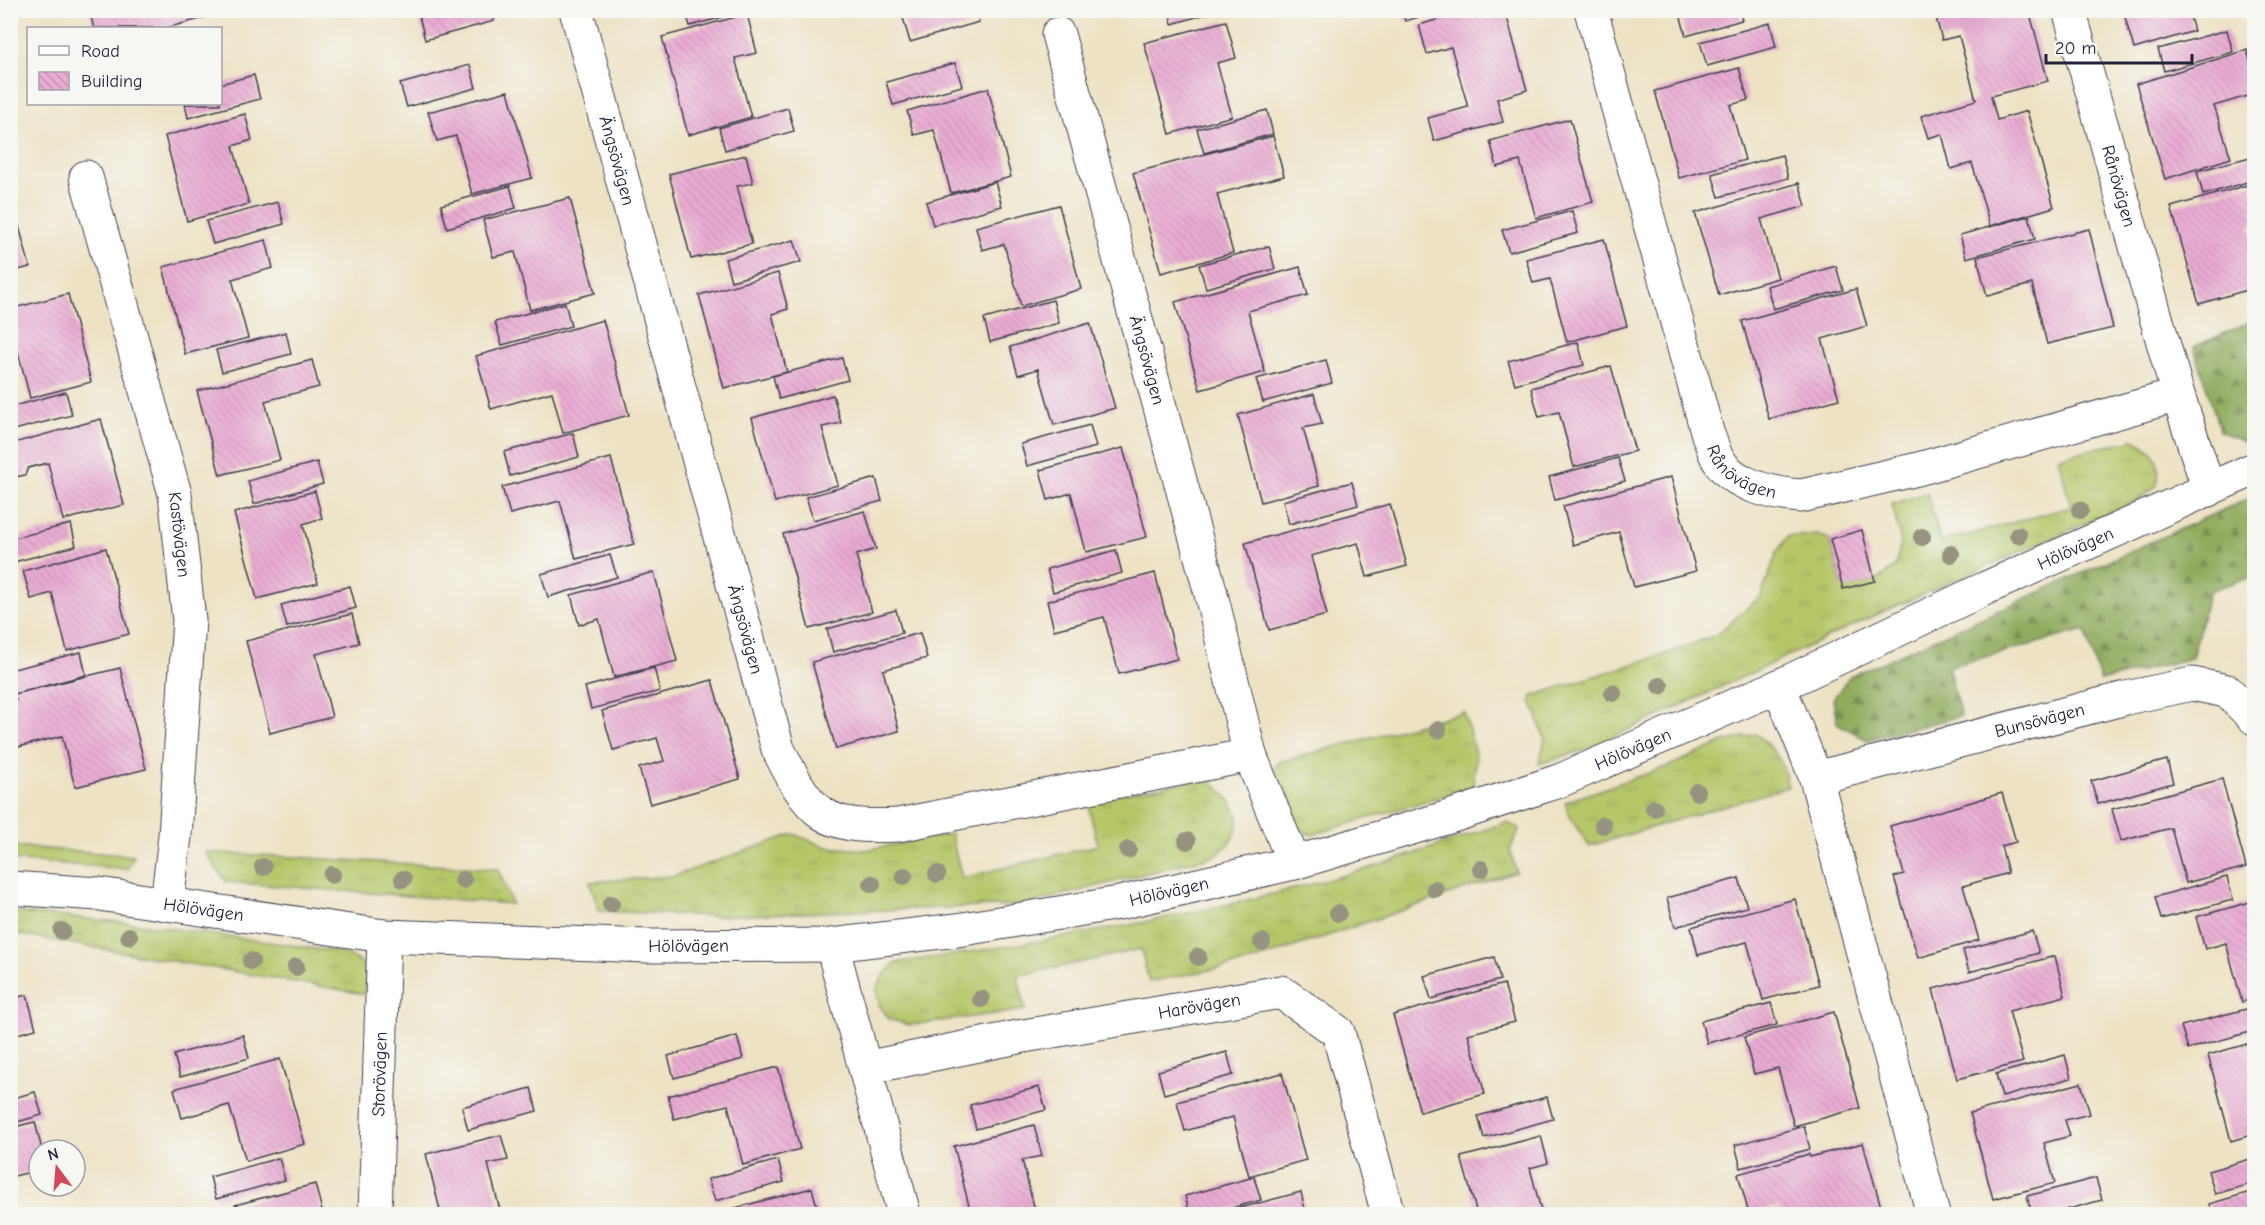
<svg xmlns="http://www.w3.org/2000/svg" width="2265" height="1225" viewBox="0 0 2265 1225" font-family="'Comic Neue',sans-serif">
<style>
.grass{fill:url(#grass-tufts);stroke:#6c7452;stroke-width:1.5}
.forest{fill:url(#forest-firs);stroke:#59664c;stroke-width:1.5}
.building{fill:url(#building-back-hatch)}
.lines{fill:none;stroke-linecap:round;stroke-linejoin:round}
.minor-casing{stroke:#403f50;stroke-width:35}
.minor{stroke:#fff;stroke-width:33}
.tree{fill:#969380}
.labels{text-anchor:middle;stroke-width:4.5;stroke-linejoin:round;paint-order:stroke}
.street-label{font-size:18px;fill:#22223b;stroke:#f6f6f2}
</style>
<defs>
<pattern id="grass-tufts" width="24" height="20" patternUnits="userSpaceOnUse" patternTransform="scale(1.5)"><rect width="24" height="20" fill="#b6c669"/><path d="M3 7l-1-3M5 7V3M7 7l1-3M15 17l-1-3M17 17v-4M19 17l1-3" fill="none" stroke="#9caa5c"/></pattern>
<pattern id="forest-firs" width="22" height="20" patternUnits="userSpaceOnUse" patternTransform="scale(1.5)"><rect width="22" height="20" fill="#90ab5d"/><path d="M5 1l3.5 6h-7zM16 11l3.5 6h-7z" fill="#758b4e"/></pattern>
<pattern id="building-back-hatch" width="6" height="6" patternUnits="userSpaceOnUse" patternTransform="scale(1.5)"><rect width="6" height="6" fill="#e9abd2"/><path d="M-1 5l2 2M0 0l6 6M5-1l2 2" fill="none" stroke="#c893b5"/></pattern>
</defs>
<rect width="100%" height="100%" fill="#f6f6f2"/>
<filter id="ink" filterUnits="userSpaceOnUse"><feTurbulence type="fractalNoise" baseFrequency=".0167" numOctaves="2"/><feDisplacementMap in="SourceGraphic" scale="12" xChannelSelector="R" yChannelSelector="G"/><feConvolveMatrix kernelMatrix="1 2 1 2 8 2 1 2 1" color-interpolation-filters="sRGB"/></filter>
<filter id="wash" filterUnits="userSpaceOnUse"><feTurbulence type="fractalNoise" baseFrequency=".008" numOctaves="4" result="noise"/><feDisplacementMap in="SourceGraphic" scale="24" xChannelSelector="R" yChannelSelector="G"/><feGaussianBlur stdDeviation="1.35" result="paint"/><feColorMatrix in="noise" values="0 0 0 0 0 0 0 0 0 0 0 0 0 0 0 0 0 1.4 0 .05"/><feComposite in="paint" operator="in"/></filter>
<g filter="url(#wash)">
<rect width="100%" height="100%" fill="#ede2c4"/>
<g class="grass">
<path d="M2133 440C2155 449 2162 462 2157 485L2138 500 1878 614 1587 749 1539 764 1545 739 1531 701 1532 696 1668 653 1716 635 1761 596 1777 552 1788 536 1817 535 1830 539 1843 588 1875 581 1895 567 1901 542 1892 504 1927 493 1941 542 2071 507 2058 457Z"/>
<path d="M1464 712 1476 757 1473 787 1311 835C1283 824 1279 798 1270 773L1280 762Z"/>
<path d="M1756 734C1777 752 1782 759 1788 787L1589 846C1579 829 1569 821 1565 802L1669 766 1724 742Z"/>
<path d="M1208 778C1237 805 1254 824 1217 855L1024 905 716 916 599 911 590 882 674 876 793 834 827 847 865 850 951 834 962 878 1098 845 1087 800Z"/>
<path d="M1508 822 1519 830 1510 850 1516 872 1246 963 1149 982 1141 949 1018 976 1025 1010 909 1025 889 1019 880 1006 876 990 884 975 895 963C1050 941 1206 915 1356 872 1407 857 1457 839 1508 822Z"/>
<path d="M11 846 134 856 127 869 11 860Z"/>
<path d="M205 852 498 869 512 904 226 882Z"/>
<path d="M10 912 132 923 340 952 363 963 367 977 364 994 11 933Z"/>
</g>
<g class="forest">
<path d="M2254 320V440L2247 444 2220 431 2194 347Z"/>
<path d="M2254 496V576L2209 591 2192 658 2100 681 2085 630 1948 667 1961 716 1867 740 1837 723 1833 699 1849 677Z"/>
</g>
<g id="blocks">
<g class="building">
<path d="M89 10H230V11L166 28H94Z"/>
<path d="M440 10H492L494 21 425 40 419 16Z"/>
<path d="M685 10H745V11L690 26Z"/>
<path d="M931 10H976L979 22 910 42 903 18Z"/>
<path d="M1169 10H1217V11L1172 24Z"/>
<path d="M1402 10H1440V11L1405 21Z"/>
<path d="M1470 10H1505L1527 90 1497 99 1503 122 1434 141 1428 118 1468 107 1451 47 1427 54 1419 25Z"/>
<path d="M1679 10H1739L1742 20 1686 36Z"/>
<path d="M1934 10H2029L2048 81 1991 96 1997 120 2027 111 2054 207 1990 226 1972 163 1951 169 1942 134 1928 138 1921 116 1976 100 1959 36 1942 40Z"/>
<path d="M2123 10H2188L2194 31 2134 49Z"/>
<path d="M747 14 757 53 735 58 751 117 688 135 662 37Z"/>
<path d="M1226 21 1236 58 1217 63 1232 116 1170 134 1144 43Z"/>
<path d="M1770 23 1776 47 1707 66 1700 42Z"/>
<path d="M2227 30 2233 52 2164 71 2158 49Z"/>
<path d="M2247 50 2254 76V94L2214 106 2231 158 2165 179 2136 84Z"/>
<path d="M955 63 962 86 893 105 886 82Z"/>
<path d="M470 65 476 88 407 107 400 84Z"/>
<path d="M1739 68 1748 100 1730 105 1745 160 1679 178 1655 91Z"/>
<path d="M254 75 260 99 188 118 185 104H220V84Z"/>
<path d="M988 88 1011 177 951 193 934 130 914 135 907 111Z"/>
<path d="M508 91 532 178 472 194 456 136 437 141 428 112Z"/>
<path d="M788 108 794 131 725 150 719 128Z"/>
<path d="M1267 110 1273 134 1204 153 1197 129Z"/>
<path d="M245 114 252 140 233 146 249 204 187 221 165 136Z"/>
<path d="M1570 119 1593 202 1536 218 1520 161 1497 167 1490 141Z"/>
<path d="M1273 136 1284 176 1217 194 1233 253 1161 273 1133 173Z"/>
<path d="M746 155 753 183 737 186 752 244 691 259 669 174Z"/>
<path d="M1782 155 1788 178 1719 197 1712 174Z"/>
<path d="M2254 156V180L2203 195 2197 171Z"/>
<path d="M995 182 1002 206 933 225 926 202Z"/>
<path d="M1799 183 1806 206 1761 219 1778 278 1719 295 1695 213Z"/>
<path d="M2254 183V225L2250 226 2254 243V288L2199 304 2171 207Z"/>
<path d="M510 186 516 208 447 228 441 205Z"/>
<path d="M10 193 30 267 10 272Z"/>
<path d="M570 198 595 293 530 310 515 252 493 257 483 220Z"/>
<path d="M278 202 284 224 213 244 206 221Z"/>
<path d="M1059 205 1081 289 1021 306 1004 244 982 250 976 227Z"/>
<path d="M1572 211 1578 233 1509 252 1502 230Z"/>
<path d="M2029 216 2035 239 1966 258 1960 235Z"/>
<path d="M2089 229 2113 328 2047 344 2032 284 1987 296 1977 257Z"/>
<path d="M1604 239 1627 326 1567 342 1550 279 1533 283 1526 259Z"/>
<path d="M266 240 273 268 232 279 248 338 185 354 163 267Z"/>
<path d="M794 240 801 262 731 281 725 259Z"/>
<path d="M1269 246 1275 269 1206 288 1199 265Z"/>
<path d="M1836 266 1843 290 1773 309 1767 286Z"/>
<path d="M1300 267 1308 295 1248 311 1265 372 1200 390 1175 302Z"/>
<path d="M778 273 788 309 772 314 787 372 724 388 699 295Z"/>
<path d="M1856 289 1867 326 1822 339 1839 399 1769 419 1742 321Z"/>
<path d="M68 294 91 382 30 398 15 340 10 342V309Z"/>
<path d="M1053 300 1059 323 990 342 984 319Z"/>
<path d="M565 303 571 326 502 345 495 322Z"/>
<path d="M603 320 629 415 563 433 552 392 491 409 476 356Z"/>
<path d="M1090 323 1115 408 1054 425 1038 369 1018 375 1010 347Z"/>
<path d="M286 332 291 354 222 372 216 350Z"/>
<path d="M1578 342 1584 365 1515 384 1508 361Z"/>
<path d="M842 358 848 380 779 399 773 376Z"/>
<path d="M312 360 319 387 265 401 280 460 220 475 197 391Z"/>
<path d="M1326 360 1332 383 1263 402 1256 379Z"/>
<path d="M1611 366 1635 451 1574 467 1559 412 1539 417 1531 388Z"/>
<path d="M66 392 72 415 10 431V407Z"/>
<path d="M1314 394 1322 424 1303 428 1319 486 1261 502 1238 415Z"/>
<path d="M833 395 841 423 822 427 838 485 775 502 752 418Z"/>
<path d="M101 419 124 505 63 520 48 463 28 468 25 475 10 478V444Z"/>
<path d="M1090 425 1096 447 1027 466 1021 444Z"/>
<path d="M573 433 579 457 510 476 504 452Z"/>
<path d="M1123 448 1147 537 1086 552 1071 493 1048 500 1040 470Z"/>
<path d="M611 458 634 544 576 559 560 501 510 514 502 487Z"/>
<path d="M1618 458 1625 481 1555 500 1549 477Z"/>
<path d="M317 462 323 484 254 504 248 481Z"/>
<path d="M1671 477 1696 571 1634 587 1619 532 1573 545 1563 506Z"/>
<path d="M876 478 882 501 813 520 806 497Z"/>
<path d="M1352 482 1358 505 1289 524 1283 501Z"/>
<path d="M315 491 322 518 303 524 318 583 257 599 234 513Z"/>
<path d="M1390 504 1407 566 1367 577 1358 543 1311 556 1327 615 1269 630 1245 543Z"/>
<path d="M865 511 876 549 856 555 872 612 809 629 783 534Z"/>
<path d="M71 524 76 546 10 563V539Z"/>
<path d="M1862 530 1875 581 1843 589 1830 539Z"/>
<path d="M106 548 129 634 67 651 52 593 31 599 23 571Z"/>
<path d="M1116 550 1122 573 1053 592 1047 569Z"/>
<path d="M610 555 617 577 548 597 541 574Z"/>
<path d="M654 572 677 661 614 677 599 619 579 625 571 595Z"/>
<path d="M1155 573 1177 659 1119 674 1104 617 1054 630 1047 601Z"/>
<path d="M350 586 356 608 287 627 281 605Z"/>
<path d="M896 610 902 633 833 652 827 629Z"/>
<path d="M352 614 359 643 316 654 332 717 270 733 246 641Z"/>
<path d="M920 633 927 658 883 670 899 731 836 749 812 662Z"/>
<path d="M81 652 86 675 14 694 10 670Z"/>
<path d="M120 668 146 769 75 787 62 736 14 748 10 733V701L16 700 10 695Z"/>
<path d="M654 668 660 691 591 709 585 687Z"/>
<path d="M712 680 740 779 650 804 639 768 664 761 657 738 613 750 602 711Z"/>
<path d="M2167 760 2173 783 2098 804 2091 781Z"/>
<path d="M2222 779 2246 867 2186 883 2171 828 2121 841 2112 809Z"/>
<path d="M2002 793 2016 842 2001 846 2008 873 1963 886 1979 940 1918 958 1894 877 1904 874 1890 826Z"/>
<path d="M2227 877 2233 900 2161 919 2155 897Z"/>
<path d="M1739 878 1747 907 1675 927 1667 898Z"/>
<path d="M1795 899 1819 985 1763 1000 1747 942 1698 955 1691 927Z"/>
<path d="M2254 901V999L2242 1002 2226 943 2205 949 2196 917Z"/>
<path d="M2032 931 2039 953 1969 972 1963 950Z"/>
<path d="M2055 956 2065 996 2009 1011 2023 1062 1957 1079 1933 989Z"/>
<path d="M1494 957 1500 980 1431 999 1424 976Z"/>
<path d="M1504 984 1515 1022 1468 1034 1485 1094 1420 1112 1393 1015Z"/>
<path d="M27 995 36 1029 10 1036V999Z"/>
<path d="M1771 1003 1777 1025 1707 1043 1701 1021Z"/>
<path d="M2254 1007V1031L2188 1049 2181 1026Z"/>
<path d="M1834 1012 1860 1108 1794 1126 1778 1068 1754 1074 1744 1037Z"/>
<path d="M243 1035 249 1058 180 1077 174 1055Z"/>
<path d="M737 1036 743 1059 674 1078 668 1056Z"/>
<path d="M2254 1042V1134L2231 1141 2208 1055Z"/>
<path d="M1227 1052 1233 1075 1164 1094 1158 1071Z"/>
<path d="M2065 1055 2071 1078 2002 1097 1996 1074Z"/>
<path d="M280 1059 305 1144 246 1161 229 1105 182 1118 174 1089Z"/>
<path d="M778 1067 800 1149 743 1165 728 1105 674 1119 668 1096Z"/>
<path d="M1282 1073 1306 1160 1249 1176 1233 1117 1185 1131 1177 1102Z"/>
<path d="M2081 1083 2090 1114 2065 1120 2070 1136 2044 1143 2055 1183 1993 1199 1970 1113Z"/>
<path d="M1039 1087 1046 1110 976 1129 970 1105Z"/>
<path d="M531 1088 537 1111 468 1130 462 1107Z"/>
<path d="M35 1092 42 1115 10 1124V1099Z"/>
<path d="M1547 1097 1553 1119 1484 1138 1478 1116Z"/>
<path d="M35 1122 42 1150H39V1170L10 1177V1128Z"/>
<path d="M1034 1125 1042 1156 1022 1160 1036 1214H971L954 1146Z"/>
<path d="M1804 1126 1810 1149 1741 1168 1735 1145Z"/>
<path d="M501 1135 508 1160 488 1164 501 1214H441L426 1154Z"/>
<path d="M1541 1136 1548 1163 1530 1168 1542 1214H1477L1461 1157Z"/>
<path d="M1863 1143 1883 1214H1780L1778 1207 1749 1214 1738 1174 1809 1154 1810 1157Z"/>
<path d="M279 1158 285 1180 216 1199 210 1177Z"/>
<path d="M2254 1158V1183L2215 1194 2208 1171Z"/>
<path d="M778 1160 784 1182 715 1201 708 1179Z"/>
<path d="M1254 1177 1261 1200 1210 1214H1190L1185 1196Z"/>
<path d="M2096 1178 2102 1200 2051 1214H2032L2027 1196Z"/>
<path d="M315 1184 323 1214H237L235 1205Z"/>
<path d="M812 1188 819 1214H733L731 1209Z"/>
<path d="M2254 1191V1214H2212L2209 1204Z"/>
<path d="M1301 1192 1306 1214H1218Z"/>
</g>
</g>
</g>
<g filter="url(#ink)">
<use href="#blocks" fill-opacity="0" stroke="#403f50" stroke-width="1.5"/>
<g class="lines">
<g class="minor-casing">
<g id="minor">
<path id="s1" d="M576 10 778 749C811 815 822 829 898 825L1250 755 1294 863"/>
<path id="s2" d="M1591 10 1708 435C1712 443 1714 454 1719 461 1735 486 1774 494 1801 496L1918 469 2178 395 2209 490"/>
<path id="s3" d="M2069 10 2178 395"/>
<path id="s4" d="M1058 34 1210 590 1250 755"/>
<path id="s5" d="M86 177 175 494 189 620 175 836 167 904"/>
<path d="M1779 686 1816 778 1933 1214"/>
<path id="s6" d="M1816 778 2126 698 2192 684 2227 691 2254 718"/>
<path id="s7" d="M10 888 99 894 384 936 648 946 832 945 957 930 1119 903 1294 863 1449 817 1559 781 1779 686 1986 588 2254 469"/>
<path d="M832 945 904 1214"/>
<path id="s8" d="M865 1068 1018 1037 1281 992 1338 1032 1388 1214"/>
<path id="s9" d="M375 1214 384 936"/>
</g>
</g>
<use href="#minor" class="minor"/>
</g>
<g class="tree">
<circle cx="2080" cy="510" r="9"/>
<circle cx="2018" cy="535" r="9"/>
<circle cx="1922" cy="537" r="9"/>
<circle cx="1951" cy="554" r="9"/>
<circle cx="1660" cy="686" r="9"/>
<circle cx="1613" cy="693" r="9"/>
<circle cx="1438" cy="730" r="9"/>
<circle cx="1697" cy="792" r="9"/>
<circle cx="1654" cy="808" r="9"/>
<circle cx="1603" cy="825" r="9"/>
<circle cx="1187" cy="841" r="9"/>
<circle cx="1128" cy="850" r="9"/>
<circle cx="263" cy="867" r="9"/>
<circle cx="1481" cy="869" r="9"/>
<circle cx="937" cy="874" r="9"/>
<circle cx="332" cy="875" r="9"/>
<circle cx="904" cy="876" r="9"/>
<circle cx="403" cy="879" r="9"/>
<circle cx="463" cy="880" r="9"/>
<circle cx="872" cy="884" r="9"/>
<circle cx="1435" cy="889" r="9"/>
<circle cx="611" cy="904" r="9"/>
<circle cx="1338" cy="913" r="9"/>
<circle cx="62" cy="931" r="9"/>
<circle cx="129" cy="936" r="9"/>
<circle cx="1262" cy="942" r="9"/>
<circle cx="1198" cy="957" r="9"/>
<circle cx="251" cy="961" r="9"/>
<circle cx="296" cy="967" r="9"/>
<circle cx="981" cy="999" r="9"/>
</g>
</g>
<g class="labels">
<g class="street-label">
<text dy="6" stroke="none"><textPath href="#s1" startOffset="156">Ängsövägen</textPath></text>
<text dy="6" stroke="none"><textPath href="#s3" startOffset="183">Rånövägen</textPath></text>
<text dy="6" stroke="none"><textPath href="#s4" startOffset="338">Ängsövägen</textPath></text>
<text dy="6" stroke="none"><textPath href="#s2" startOffset="494">Rånövägen</textPath></text>
<text dy="6" stroke="none"><textPath href="#s5" startOffset="370">Kastövägen</textPath></text>
<text dy="6" stroke="none"><textPath href="#s7" startOffset="2139">Hölövägen</textPath></text>
<text dy="6" stroke="none"><textPath href="#s1" startOffset="642">Ängsövägen</textPath></text>
<text dy="6" stroke="none"><textPath href="#s6" startOffset="231">Bunsövägen</textPath></text>
<text dy="6" stroke="none"><textPath href="#s7" startOffset="1653">Hölövägen</textPath></text>
<text dy="6" stroke="none"><textPath href="#s7" startOffset="1167">Hölövägen</textPath></text>
<text dy="6" stroke="none"><textPath href="#s7" startOffset="195">Hölövägen</textPath></text>
<text dy="6" stroke="none"><textPath href="#s7" startOffset="682">Hölövägen</textPath></text>
<text dy="6" stroke="none"><textPath href="#s8" startOffset="340">Harövägen</textPath></text>
<text dy="6" stroke="none"><textPath href="#s9" startOffset="140">Storövägen</textPath></text>
</g>
</g>
<rect width="2265" height="1225" fill="none" stroke="#f6f6f2" stroke-width="36"/>
<rect x="27" y="27" width="195" height="78" fill="#f6f6f2" stroke="#a1a1a9" stroke-width="1.5"/>
<rect x="39" y="46" width="30" height="9" fill="#ffffff" stroke="#a1a1a9" stroke-width="1.5"/>
<text x="81" y="57" font-size="18" fill="#22223b">Road</text>
<rect x="39" y="72" width="30" height="18" fill="url(#building-back-hatch)" stroke="#a1a1a9" stroke-width="1.5"/>
<text x="81" y="87" font-size="18" fill="#22223b">Building</text>
<g transform="translate(57 1168) rotate(344)"><circle r="28" fill="#f6f6f2" stroke="#a1a1a9" stroke-width="1.5"/>
<path d="M0-4.5L10 22L0 15L-10 22Z" fill="#d1495b"/>
<text y="-9" font-size="16" font-weight="bold" text-anchor="middle" fill="#22223b">N</text>
</g>
<path d="M2046 54v9h146v-9" fill="none" stroke="#22223b" stroke-width="3"/>
<text x="2055" y="54" font-size="18" fill="#22223b" stroke="#f6f6f2" stroke-width="4.5" paint-order="stroke">20 m</text>
</svg>
